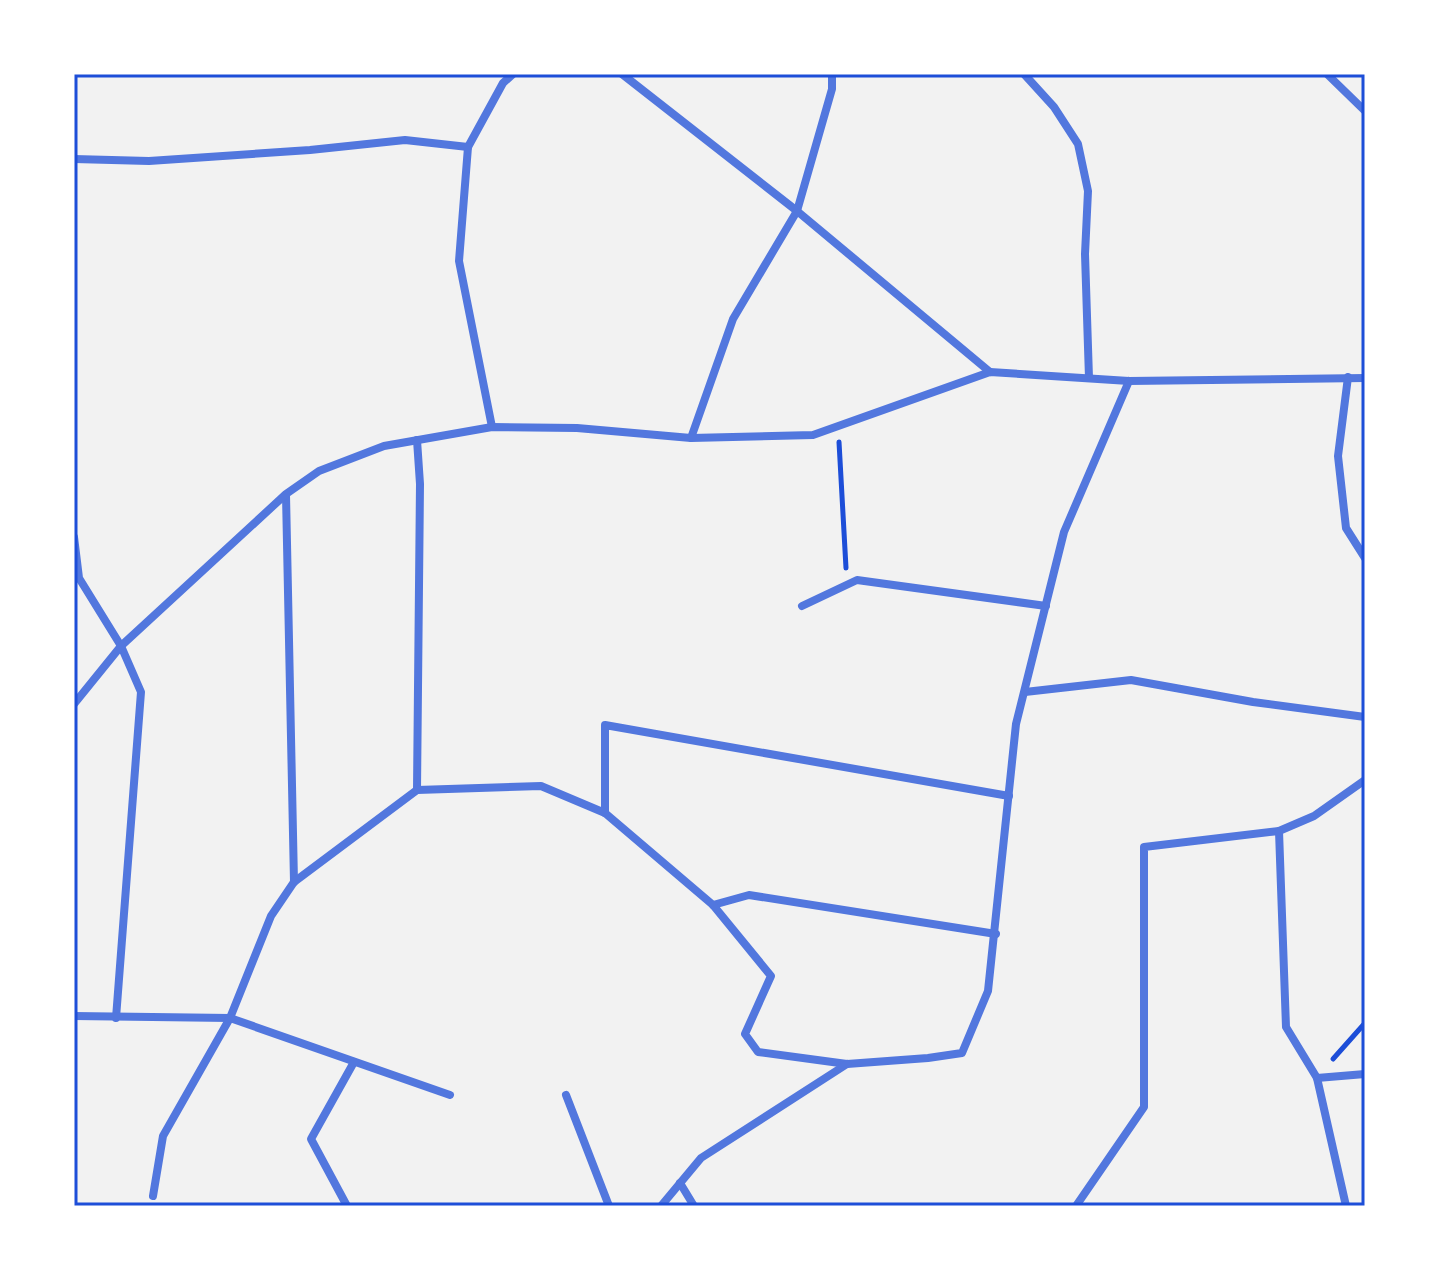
<svg xmlns="http://www.w3.org/2000/svg" width="1439" height="1280" viewBox="0 0 1439 1280" font-family="Rubik,sans-serif">
<style>
.lines{fill:none;stroke-linecap:round;stroke-linejoin:round}
.path{stroke:#1d4ed8;stroke-width:5}
.minor{stroke:#5277de;stroke-width:8}
.neatline{fill:none;stroke:#1d4ed8;stroke-width:3}
</style>
<rect width="100%" height="100%" fill="#f2f2f2"/>
<g class="lines">
<g class="path">
<path d="M839 442 846 568"/>
<path d="M1333 1059 1365 1023"/>
</g>
<g class="minor">
<path d="M622 74 797 211 990 372"/>
<path d="M1024 74 1054 107 1078 144 1088 191 1085 254 1089 378"/>
<path d="M1327 74 1365 111"/>
<path d="M74 159 149 161 310 150 405 140 468 147"/>
<path d="M1348 377 1338 456 1346 528 1365 558"/>
<path d="M492 427 459 261 468 147 503 83 513 74"/>
<path d="M691 438 733 319 797 211 832 89V74"/>
<path d="M417 440 420 484 417 790"/>
<path d="M286 495 294 882"/>
<path d="M74 537 79 578 121 646 141 692 116 1018"/>
<path d="M802 606 857 580 1046 606"/>
<path d="M1025 692 1131 680 1253 702 1365 717"/>
<path d="M74 704 121 646 286 494 319 471 384 446 492 427 577 428 691 438 813 435 990 372 1129 381 1365 378"/>
<path d="M605 813V725L1009 796"/>
<path d="M713 905 749 895 996 934"/>
<path d="M74 1016 230 1018 271 916 294 882 417 790 541 786 605 813 713 905 771 976 745 1034 758 1052 847 1064 928 1058 962 1053 988 991 1016 724 1064 532 1129 381"/>
<path d="M1317 1078 1365 1074"/>
<path d="M566 1095 609 1206"/>
<path d="M680 1183 694 1206"/>
<path d="M153 1196 163 1136 230 1018 450 1095"/>
<path d="M347 1206 311 1139 354 1062"/>
<path d="M661 1206 701 1158 847 1064"/>
<path d="M1076 1206 1144 1107V847L1279 831"/>
<path d="M1346 1206 1317 1078 1286 1027 1279 831 1314 816 1365 780"/>
</g>
</g>
<rect width="1439" height="1280" fill="none" stroke="#ffffff" stroke-width="152"/>
<rect x="76" y="76" width="1287" height="1128" class="neatline"/>
</svg>
